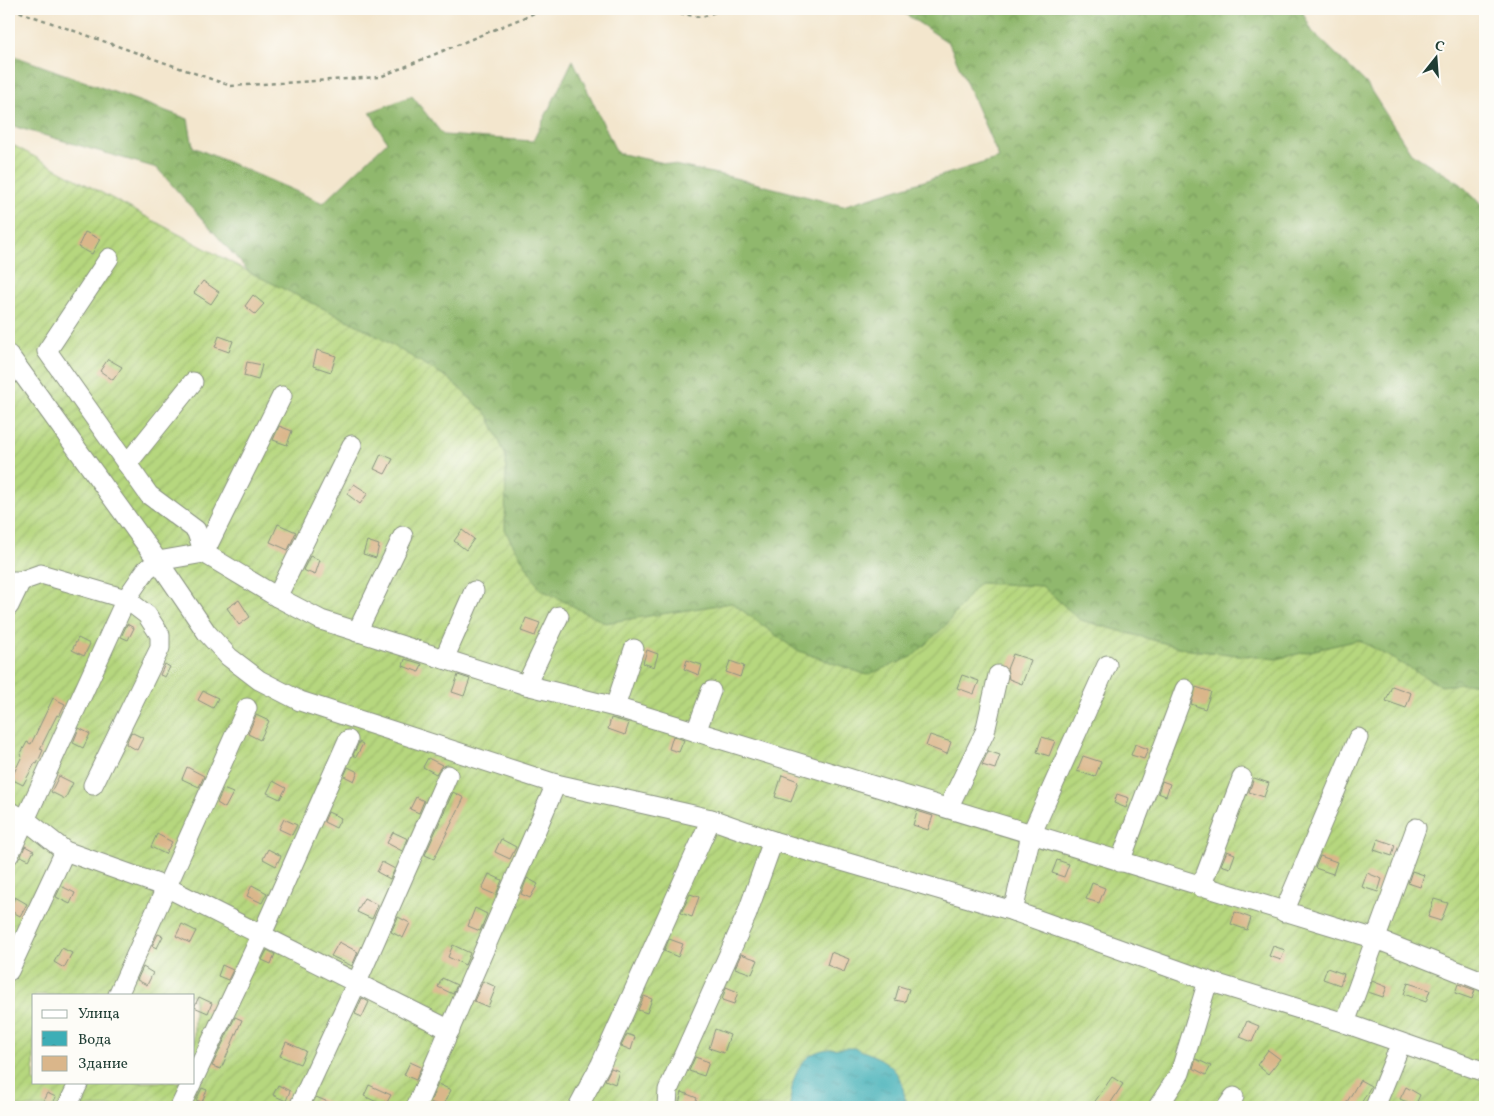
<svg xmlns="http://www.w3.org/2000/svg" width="1494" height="1116" viewBox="0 0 1494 1116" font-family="Vollkorn,serif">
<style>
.forest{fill:url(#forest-crowns);stroke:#587a50}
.garden{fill:url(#garden-furrows);stroke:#6a8a59;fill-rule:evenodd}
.water{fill:url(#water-ripples);stroke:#2e7675}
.building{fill:#dab68a}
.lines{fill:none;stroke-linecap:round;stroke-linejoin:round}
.minor-casing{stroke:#899280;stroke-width:21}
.path{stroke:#899280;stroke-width:2.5;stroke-dasharray:4 4;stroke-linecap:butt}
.minor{stroke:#fff;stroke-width:19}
</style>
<defs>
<pattern id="forest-crowns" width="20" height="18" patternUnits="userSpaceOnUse" patternTransform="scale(1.25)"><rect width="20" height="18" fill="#90b86d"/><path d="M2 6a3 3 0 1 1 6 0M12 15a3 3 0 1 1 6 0" fill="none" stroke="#75975a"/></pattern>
<pattern id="garden-furrows" width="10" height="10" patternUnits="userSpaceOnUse" patternTransform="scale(1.25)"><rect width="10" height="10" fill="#b6d77e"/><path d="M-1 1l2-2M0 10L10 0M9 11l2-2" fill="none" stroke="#9cb96e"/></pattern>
<pattern id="water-ripples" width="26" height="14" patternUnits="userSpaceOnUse" patternTransform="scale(1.25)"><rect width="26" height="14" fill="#3daeb6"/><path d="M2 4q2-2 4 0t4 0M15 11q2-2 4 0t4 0" fill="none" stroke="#338f95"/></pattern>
</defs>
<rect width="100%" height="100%" fill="#fdfcf7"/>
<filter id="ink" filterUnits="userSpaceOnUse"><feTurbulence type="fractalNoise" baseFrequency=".02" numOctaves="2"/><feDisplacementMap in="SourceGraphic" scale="10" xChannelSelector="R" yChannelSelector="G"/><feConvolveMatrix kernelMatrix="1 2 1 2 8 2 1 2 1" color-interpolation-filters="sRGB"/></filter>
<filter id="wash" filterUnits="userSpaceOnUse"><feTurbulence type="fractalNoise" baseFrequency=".0096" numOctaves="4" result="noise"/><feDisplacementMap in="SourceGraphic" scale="20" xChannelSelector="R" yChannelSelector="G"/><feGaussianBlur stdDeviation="1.12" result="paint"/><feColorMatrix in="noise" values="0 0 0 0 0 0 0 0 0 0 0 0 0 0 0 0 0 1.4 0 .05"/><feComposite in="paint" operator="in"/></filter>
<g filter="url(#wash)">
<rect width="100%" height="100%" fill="#f3e6cd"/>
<path class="forest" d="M898 9H1301L1312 31 1366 83 1411 153 1461 184 1485 209V682L1441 686 1359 640 1276 659 1189 650 1080 620 1042 586 979 583 946 625 912 657 867 675 796 650 732 603 605 623 540 589 505 531 506 457 488 415 448 378 363 328 249 272 157 168 9 125V54L188 119 193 147 323 203 387 142 370 112 412 96 443 135 533 141 573 60 617 153 731 177 843 206 999 158 949 43Z"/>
<path class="garden" d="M9 143 249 272 363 328 448 378 488 415 506 457 505 531 540 589 605 623 732 603 796 650 867 675 912 657 946 625 979 583 1042 586 1080 620 1189 650 1276 659 1359 640 1441 686 1485 682V1107H9ZM34 995H194V1082H34Z"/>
<path class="water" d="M854 1048C877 1056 897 1063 903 1088 904 1094 906 1101 906 1107H790C791 1084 796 1056 823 1050 833 1048 844 1048 854 1048Z"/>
<g id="blocks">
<g class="building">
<path d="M85 232 100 239 92 254 78 247Z"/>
<path d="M203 281 219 292 211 304 194 293Z"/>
<path d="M253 295 264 304 255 314 245 306Z"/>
<path d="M219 336 233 341 229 352 215 347Z"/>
<path d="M317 350 336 356 331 372 313 366Z"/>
<path d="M108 359 122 367 113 380 100 371Z"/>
<path d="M247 362 262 365 258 380 244 376Z"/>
<path d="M279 426 292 431 287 445 273 440Z"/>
<path d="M381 454 393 459 385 474 374 469Z"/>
<path d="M354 484 368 493 360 504 347 494Z"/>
<path d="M278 524 296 532 288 550 270 542Z"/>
<path d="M462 530 474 539 466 550 454 541Z"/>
<path d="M367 541 379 545 376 558 363 554Z"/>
<path d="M310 556 320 560 315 575 303 570Z"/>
<path d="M239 600 250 617 239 625 227 608Z"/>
<path d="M526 618 540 623 535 636 521 631Z"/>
<path d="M127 624 134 628 128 640 121 637Z"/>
<path d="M78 638 90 644 84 656 72 650Z"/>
<path d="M647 650 658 654 654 667 643 663Z"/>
<path d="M1013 654 1031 660 1022 684 1009 679 1007 669Z"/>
<path d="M405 659 422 664 419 672 403 666Z"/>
<path d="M687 660 702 665 699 675 684 669Z"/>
<path d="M730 661 744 666 740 677 726 672Z"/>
<path d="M165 664 170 667 165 677 160 675Z"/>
<path d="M458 675 470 679 464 696 452 692Z"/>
<path d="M962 675 979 681 974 694 957 688Z"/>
<path d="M1392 686 1411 693 1406 708 1386 701Z"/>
<path d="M1196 687 1211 692 1205 709 1191 704Z"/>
<path d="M203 691 218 698 213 708 198 700Z"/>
<path d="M53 698 65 704 59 716 57 715 40 749 43 750 37 764 35 763 23 785 11 779 22 756 20 755 27 742 31 744Z"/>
<path d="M256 715 269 721 260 740 248 734Z"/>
<path d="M611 718 629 723 625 735 608 729Z"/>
<path d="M79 728 90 734 83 748 73 743Z"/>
<path d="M131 732 143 738 137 750 126 744Z"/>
<path d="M930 735 951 742 947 754 926 746Z"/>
<path d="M673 736 684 740 679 752 669 749Z"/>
<path d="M1042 737 1055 741 1049 756 1037 752Z"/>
<path d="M359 742 363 744 356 757 353 755Z"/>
<path d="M1135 744 1148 749 1144 759 1131 755Z"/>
<path d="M988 751 1000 755 995 769 982 765Z"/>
<path d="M1083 756 1101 762 1095 777 1077 771Z"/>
<path d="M428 758 442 765 436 774 423 767Z"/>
<path d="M187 767 204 776 199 787 182 779Z"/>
<path d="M348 767 358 772 354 781 344 776Z"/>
<path d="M782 775 798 781 791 802 775 797Z"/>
<path d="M59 776 73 783 65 799 51 792Z"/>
<path d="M1254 778 1269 783 1264 797 1249 792Z"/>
<path d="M273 781 286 788 280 799 267 793Z"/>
<path d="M1162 781 1170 784 1166 796 1158 793Z"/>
<path d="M223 789 233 793 225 808 217 803Z"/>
<path d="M453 792 464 798 434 859 425 855Z"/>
<path d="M1117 794 1129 798 1126 808 1114 803Z"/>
<path d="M416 797 424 801 419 813 410 809Z"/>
<path d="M917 811 933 816 928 830 913 825Z"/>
<path d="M328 812 341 818 336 828 324 822Z"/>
<path d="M284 819 297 825 292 835 279 829Z"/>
<path d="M393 832 408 839 402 851 387 843Z"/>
<path d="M157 834 172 842 165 854 151 847Z"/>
<path d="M501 839 516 847 510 859 495 852Z"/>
<path d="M1378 839 1395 845 1392 856 1374 850Z"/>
<path d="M25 846 34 851 29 860 21 856Z"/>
<path d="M268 849 281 856 276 866 263 859Z"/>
<path d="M1227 851 1235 854 1230 868 1221 865Z"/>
<path d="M1320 856 1337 862 1333 874 1315 868Z"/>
<path d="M1057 860 1069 864 1064 877 1052 873Z"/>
<path d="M382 862 395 869 390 879 377 872Z"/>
<path d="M1412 871 1424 875 1420 887 1408 883Z"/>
<path d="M1367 873 1382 879 1378 892 1362 887Z"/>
<path d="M489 874 502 880 496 895 482 889Z"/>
<path d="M527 878 538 884 530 898 521 894Z"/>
<path d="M1092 883 1105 888 1099 903 1086 899Z"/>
<path d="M252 885 267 893 262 903 247 896Z"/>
<path d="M61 886 75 893 70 904 56 897Z"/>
<path d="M690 894 699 897 692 917 681 913Z"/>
<path d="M15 897 27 904 20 916 9 910Z"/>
<path d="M364 898 378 905 372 919 357 912Z"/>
<path d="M1434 899 1448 903 1441 921 1428 917Z"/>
<path d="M475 908 487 914 480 931 468 926Z"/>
<path d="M1235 912 1251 918 1247 930 1231 924Z"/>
<path d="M398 917 410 923 403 938 391 932Z"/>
<path d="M182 924 196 931 190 943 176 936Z"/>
<path d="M158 934 163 936 157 948 152 946Z"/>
<path d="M669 939 683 944 678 957 664 951Z"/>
<path d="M339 942 358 952 352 966 331 956Z"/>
<path d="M453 945 470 953 465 965 448 957Z"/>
<path d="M1273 946 1285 950 1281 960 1269 956Z"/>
<path d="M62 948 72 953 64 968 54 962Z"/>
<path d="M267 950 275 954 271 964 262 960Z"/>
<path d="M831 952 849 959 844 972 827 965Z"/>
<path d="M741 954 758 960 752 974 735 968Z"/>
<path d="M222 965 233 970 228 980 218 976Z"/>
<path d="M143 967 153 973 147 985 137 980Z"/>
<path d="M1327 968 1344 974 1340 985 1323 979Z"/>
<path d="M442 978 457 985 453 994 438 987Z"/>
<path d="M483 981 496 987 488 1007 474 1001Z"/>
<path d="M1372 981 1387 987 1383 997 1368 992Z"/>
<path d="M1408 983 1430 990 1426 1002 1404 994Z"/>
<path d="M1458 984 1475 990 1472 999 1455 993Z"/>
<path d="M899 986 909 989 905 1002 895 1000Z"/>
<path d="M726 987 738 992 734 1004 722 1000Z"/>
<path d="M644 996 652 999 647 1013 638 1010Z"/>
<path d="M199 997 212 1003 208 1013 194 1007Z"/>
<path d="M362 998 369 1002 362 1017 355 1014Z"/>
<path d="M235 1017 242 1020 221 1069 212 1066Z"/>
<path d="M1247 1021 1259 1026 1252 1042 1240 1037Z"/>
<path d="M715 1029 730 1035 724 1053 709 1048Z"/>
<path d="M627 1034 635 1037 631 1050 621 1046Z"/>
<path d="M286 1042 306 1051 300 1064 280 1056Z"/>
<path d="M1268 1050 1280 1059 1268 1074 1257 1065Z"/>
<path d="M695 1057 709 1062 704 1076 689 1071Z"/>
<path d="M1196 1059 1211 1066 1206 1075 1193 1068Z"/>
<path d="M410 1062 421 1067 416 1080 404 1075Z"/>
<path d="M611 1068 619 1071 615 1084 605 1080Z"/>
<path d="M1112 1077 1123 1084 1108 1107H1091Z"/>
<path d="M1360 1080 1371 1086 1359 1107H1344Z"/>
<path d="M438 1084 451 1090 443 1107 430 1102Z"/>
<path d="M278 1085 290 1091 286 1101 273 1095Z"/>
<path d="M369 1085 391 1095 385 1106 364 1096Z"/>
<path d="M1406 1087 1420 1095 1415 1106 1400 1099Z"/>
<path d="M202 1088 207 1090 202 1102 196 1100Z"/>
<path d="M682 1092 697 1098 694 1107H678Z"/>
<path d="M47 1093 56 1097 51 1107 42 1103Z"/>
<path d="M316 1097 340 1107H311Z"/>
</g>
</g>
</g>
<g filter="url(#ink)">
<use href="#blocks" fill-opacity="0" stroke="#899280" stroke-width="1"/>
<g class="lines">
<g class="minor-casing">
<g id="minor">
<path d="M109 258 47 351 149 495 196 530 204 553 277 597 321 620 526 685 615 707 1376 939 1485 982"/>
<path d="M9 355 158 561 207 633 229 657 259 680 300 701 556 784 711 819 773 841 1013 911 1208 981 1345 1023 1485 1072"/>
<path d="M127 464 193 382"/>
<path d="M9 581H21L41 574 126 599 147 615 160 635V648L93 785"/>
<path d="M277 597 352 445"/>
<path d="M9 606 21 581"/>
<path d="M357 632 403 536"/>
<path d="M444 659 474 591"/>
<path d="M526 685 559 616"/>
<path d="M615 707 634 649"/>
<path d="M696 732 711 691"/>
<path d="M948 808 985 732 998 675"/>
<path d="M9 811 26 820 65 851 166 887 450 1030"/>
<path d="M9 855 126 599 146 570 158 561 204 553 282 396"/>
<path d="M1120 862 1185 689"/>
<path d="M1201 887 1242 778"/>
<path d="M1013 911 1031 835 1107 665"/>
<path d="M1284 912 1358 738"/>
<path d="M9 971 65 851"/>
<path d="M118 995 247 708"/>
<path d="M1345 1023 1416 828"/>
<path d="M194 1078 262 934 348 740"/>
<path d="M67 1107 79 1082"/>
<path d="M180 1107 192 1082"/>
<path d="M299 1107 357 982 448 775"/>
<path d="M416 1107 556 784"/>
<path d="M578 1107 601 1064 711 819"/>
<path d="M667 1107 668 1090 747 914 773 841"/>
<path d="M1158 1107 1180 1073 1208 981"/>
<path d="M1227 1107 1234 1097"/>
<path d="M1375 1107 1401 1043"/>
</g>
</g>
<g class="path">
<path d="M12 9 231 86 380 77 544 9"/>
<path d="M648 9 702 17 723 9"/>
</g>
<use href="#minor" class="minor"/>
</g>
</g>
<rect width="1494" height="1116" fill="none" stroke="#fdfcf7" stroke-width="30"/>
<rect x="32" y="994" width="162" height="90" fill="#fdfcf7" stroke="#a4b0a9"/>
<rect x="42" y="1010" width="25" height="8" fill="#ffffff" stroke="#a4b0a9"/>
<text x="78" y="1018" font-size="15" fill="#1f3d34">Улица</text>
<rect x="42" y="1031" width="25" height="15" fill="url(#water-ripples)" stroke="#a4b0a9"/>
<text x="78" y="1044" font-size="15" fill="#1f3d34">Вода</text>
<rect x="42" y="1056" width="25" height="15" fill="#dab68a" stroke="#a4b0a9"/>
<text x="78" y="1068" font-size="15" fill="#1f3d34">Здание</text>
<g transform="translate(1436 58) rotate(17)" stroke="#fdfcf7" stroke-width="4" paint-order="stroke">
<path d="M0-4L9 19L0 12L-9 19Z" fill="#1f3d34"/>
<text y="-8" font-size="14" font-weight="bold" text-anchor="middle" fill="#1f3d34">С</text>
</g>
</svg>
